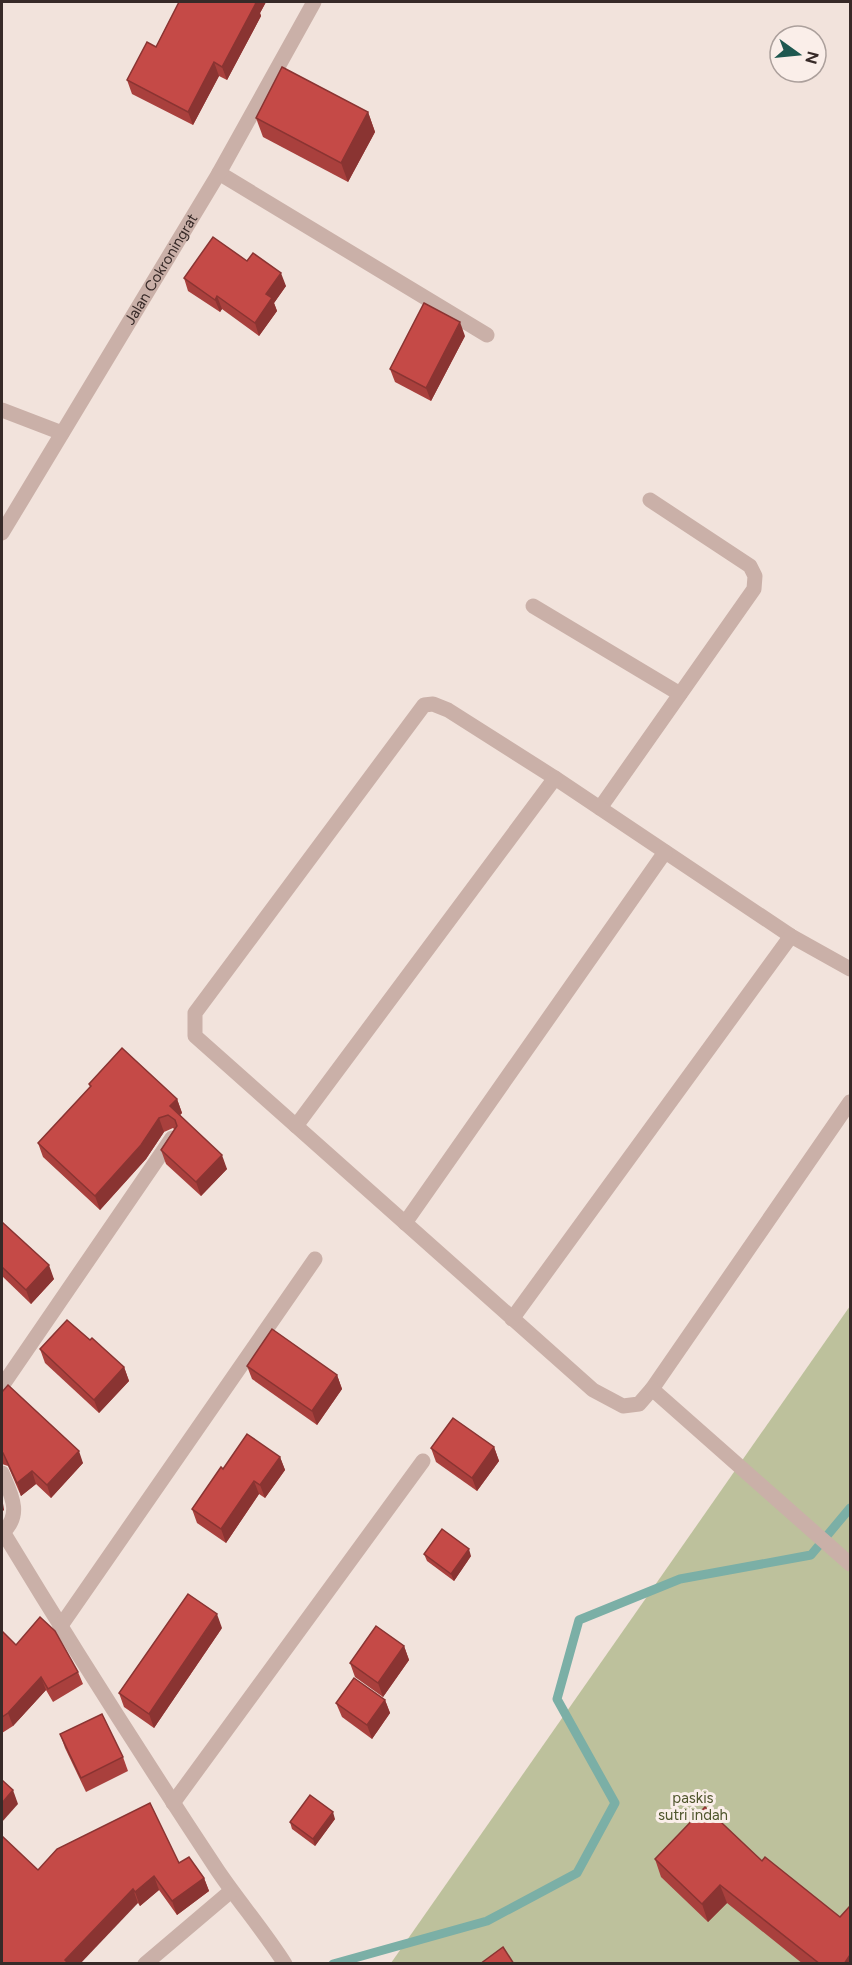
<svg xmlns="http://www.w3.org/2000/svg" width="852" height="1965" viewBox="0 0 852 1965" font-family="Figtree,sans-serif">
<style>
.green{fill:#bdc19c}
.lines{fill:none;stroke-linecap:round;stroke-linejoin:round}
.stream{stroke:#7bafa6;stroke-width:9}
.lane{stroke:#cab0a8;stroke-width:15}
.street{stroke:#cab0a8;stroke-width:15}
.wall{fill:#a9403d}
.shaded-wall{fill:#8a3432}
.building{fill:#c54a47;stroke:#8a3432;stroke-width:1.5}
.labels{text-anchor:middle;stroke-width:6;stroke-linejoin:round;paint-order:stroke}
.street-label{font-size:15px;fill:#372a28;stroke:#faeee9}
.park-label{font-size:15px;fill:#4f552c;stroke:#faeee9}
</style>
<rect width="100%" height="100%" fill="#f2e3dc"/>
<path class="green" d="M850 1306V1963H391Z"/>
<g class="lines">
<path class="stream" d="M333 1964 487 1921 577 1873 615 1803 557 1699 579 1620 680 1579 811 1555 850 1508"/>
<g class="lane">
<path d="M219 173 487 335"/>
<path d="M2 410 62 433"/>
</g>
<g class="street">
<path id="s1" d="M2 533 219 173 314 2"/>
<path d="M533 606 680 694"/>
<path d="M600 808 754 589 755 576 750 566 650 500"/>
<path d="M850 969 791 936 555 778 448 710 433 704 424 705 195 1013V1036L593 1390 623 1406 639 1404 652 1389 850 1102"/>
<path d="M296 1126 555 778"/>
<path d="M405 1223 665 852"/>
<path d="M512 1319 791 936"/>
<path d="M2 1386 172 1138"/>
<path d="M652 1389 850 1564"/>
<path d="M2 1473C11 1494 23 1515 2 1533"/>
<path d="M3 1532C72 1646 144 1759 218 1871 239 1902 264 1931 285 1964"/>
<path d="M60 1627 315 1259"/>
<path d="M173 1803 423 1461"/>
<path d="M145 1964 231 1891"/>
</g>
</g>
<g class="wall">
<path d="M179 2H266L260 13 261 16 227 80 219 76 193 125 132 94 127 80 156 47Z"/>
<path d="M368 112 375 132 348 182 263 137 256 118Z"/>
<path d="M247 261 286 286 274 303 277 311 259 336 222 309 220 312 188 291 184 278Z"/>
<path d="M465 336 431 401 395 382 390 369Z"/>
<path d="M89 1084 177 1099 182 1113 180 1115 227 1169 201 1196 166 1164 161 1150 174 1129 173 1128 164 1132 146 1159 100 1210 43 1157 38 1143 90 1087Z"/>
<path d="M2 1222 54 1279 31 1304 2 1276Z"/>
<path d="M90 1340 124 1367 129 1381 99 1413 45 1363 40 1349Z"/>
<path d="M247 1366 337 1375 342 1389 317 1425 252 1379Z"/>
<path d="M2 1392 83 1463 51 1498 36 1484 21 1496 8 1466 2 1464Z"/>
<path d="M494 1447 499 1461 477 1491 436 1462 431 1448Z"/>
<path d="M280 1457 285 1470 265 1498 259 1494 226 1543 197 1523 192 1509 223 1469Z"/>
<path d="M424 1554 471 1556 454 1581 427 1561Z"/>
<path d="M222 1628 154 1728 124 1707 119 1693Z"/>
<path d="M2 1631 16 1645 78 1672 83 1684 53 1702 46 1690 13 1726 2 1733Z"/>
<path d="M404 1646 409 1660 383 1697 355 1677 350 1663Z"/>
<path d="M385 1700 390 1713 372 1739 342 1717 336 1703Z"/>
<path d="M60 1734 123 1757 128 1771 86 1792 65 1748Z"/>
<path d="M705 1807 850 1964H803L727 1903 708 1922 661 1877 655 1859Z"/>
<path d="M335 1819 315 1846 292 1829 290 1822Z"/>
<path d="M179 1863 204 1878 209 1891 177 1915 159 1890 140 1906 138 1903 38 1870Z"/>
</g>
<g class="shaded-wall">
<path d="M254 2H266L260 13 261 16 227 80 222 67Z"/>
<path d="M214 62 219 76 193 125 188 112Z"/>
<path d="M368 112 375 132 348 182 341 163Z"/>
<path d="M281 273 286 286 274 303 277 311 259 336 255 323 266 294Z"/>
<path d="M217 296 222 309 220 312 215 300Z"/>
<path d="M460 322 465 336 431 401 426 388Z"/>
<path d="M177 1099 182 1113 175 1120 170 1106Z"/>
<path d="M159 1118 164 1132 146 1159 100 1210 95 1196Z"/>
<path d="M222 1155 227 1169 201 1196 196 1182Z"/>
<path d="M49 1265 54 1279 31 1304 26 1290Z"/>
<path d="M124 1367 129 1381 99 1413 94 1400Z"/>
<path d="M337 1375 342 1389 317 1425 312 1411Z"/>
<path d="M494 1447 499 1461 477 1491 472 1478Z"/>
<path d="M79 1451 83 1463 51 1498 47 1485Z"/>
<path d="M280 1457 285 1470 265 1498 260 1485Z"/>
<path d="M32 1471 36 1484 21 1496 17 1483Z"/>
<path d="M254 1481 259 1494 226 1543 221 1529Z"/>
<path d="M2 1497 4 1510 2 1512Z"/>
<path d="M469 1549 471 1556 454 1581 451 1574Z"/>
<path d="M217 1614 222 1628 154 1728 149 1714Z"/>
<path d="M404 1646 409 1660 383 1697 378 1683Z"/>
<path d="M41 1677 46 1690 13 1726 8 1713Z"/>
<path d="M385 1700 390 1713 372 1739 367 1725Z"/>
<path d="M13 1790 18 1804 2 1822V1803Z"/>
<path d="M333 1812 335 1819 315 1846 313 1839Z"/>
<path d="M154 1876 159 1890 140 1906 135 1892Z"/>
<path d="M204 1878 209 1891 177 1915 172 1901Z"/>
<path d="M720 1885 727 1903 708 1922 702 1904Z"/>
<path d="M133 1889 138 1903 80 1964H67L65 1960Z"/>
<path d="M850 1955V1964H844Z"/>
</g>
<g class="building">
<path d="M179 2H254L256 3 222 67 214 62 188 112 127 80 147 42 156 47Z"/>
<path d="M282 67 368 112 341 163 256 118Z"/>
<path d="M213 237 247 261 253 253 281 273 266 294 272 298 255 323 217 296 215 300 184 278Z"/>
<path d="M424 303 460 322 426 388 390 369Z"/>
<path d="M122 1048 177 1099 170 1106 222 1155 196 1182 161 1150 177 1126 175 1120 168 1115 159 1118 141 1145 95 1196 38 1143 91 1086 89 1084Z"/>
<path d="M2 1222 49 1265 26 1290 2 1267Z"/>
<path d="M67 1320 90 1340 92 1338 124 1367 94 1400 40 1349Z"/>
<path d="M272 1329 337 1375 312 1411 247 1366Z"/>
<path d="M8 1385 79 1451 47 1485 32 1471 17 1483 3 1453 2 1452V1392Z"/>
<path d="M453 1418 494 1447 472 1478 431 1448Z"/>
<path d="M247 1434 280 1457 260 1485 254 1481 221 1529 192 1509 221 1467 223 1469Z"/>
<path d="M442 1529 469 1549 451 1574 424 1554Z"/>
<path d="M188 1594 217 1614 149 1714 119 1693Z"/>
<path d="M40 1617 55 1631 78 1672 48 1689 41 1677 8 1713 2 1717V1631L16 1645Z"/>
<path d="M376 1626 404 1646 378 1683 350 1663Z"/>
<path d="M354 1678 385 1700 367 1725 336 1703Z"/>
<path d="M102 1714 123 1757 81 1778 60 1734Z"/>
<path d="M2 1780 13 1790 2 1803Z"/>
<path d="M310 1795 333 1812 313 1839 290 1822Z"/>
<path d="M150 1803 179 1863 189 1857 204 1878 172 1901 154 1876 135 1892 133 1889 65 1960 69 1964H2V1836L38 1870 57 1849Z"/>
<path d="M705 1807 762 1861 765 1857 840 1917 850 1906V1955L844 1964H820L720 1885 702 1904 655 1859Z"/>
<path d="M503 1947 514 1964H480Z"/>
</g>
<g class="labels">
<g class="street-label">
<text dy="5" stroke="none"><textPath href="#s1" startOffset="308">Jalan Cokroningrat</textPath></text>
</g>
<g class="park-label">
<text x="693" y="1803">paskis<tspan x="693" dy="17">sutri indah</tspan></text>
</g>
</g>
<rect width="852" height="1965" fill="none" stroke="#372a28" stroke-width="6"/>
<g transform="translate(798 54) rotate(105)"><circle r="28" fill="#faeee9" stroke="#aca09c" stroke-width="1.5"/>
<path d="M0-4.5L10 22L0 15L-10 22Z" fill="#1e5850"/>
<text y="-9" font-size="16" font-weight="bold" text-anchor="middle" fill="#372a28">N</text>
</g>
</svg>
